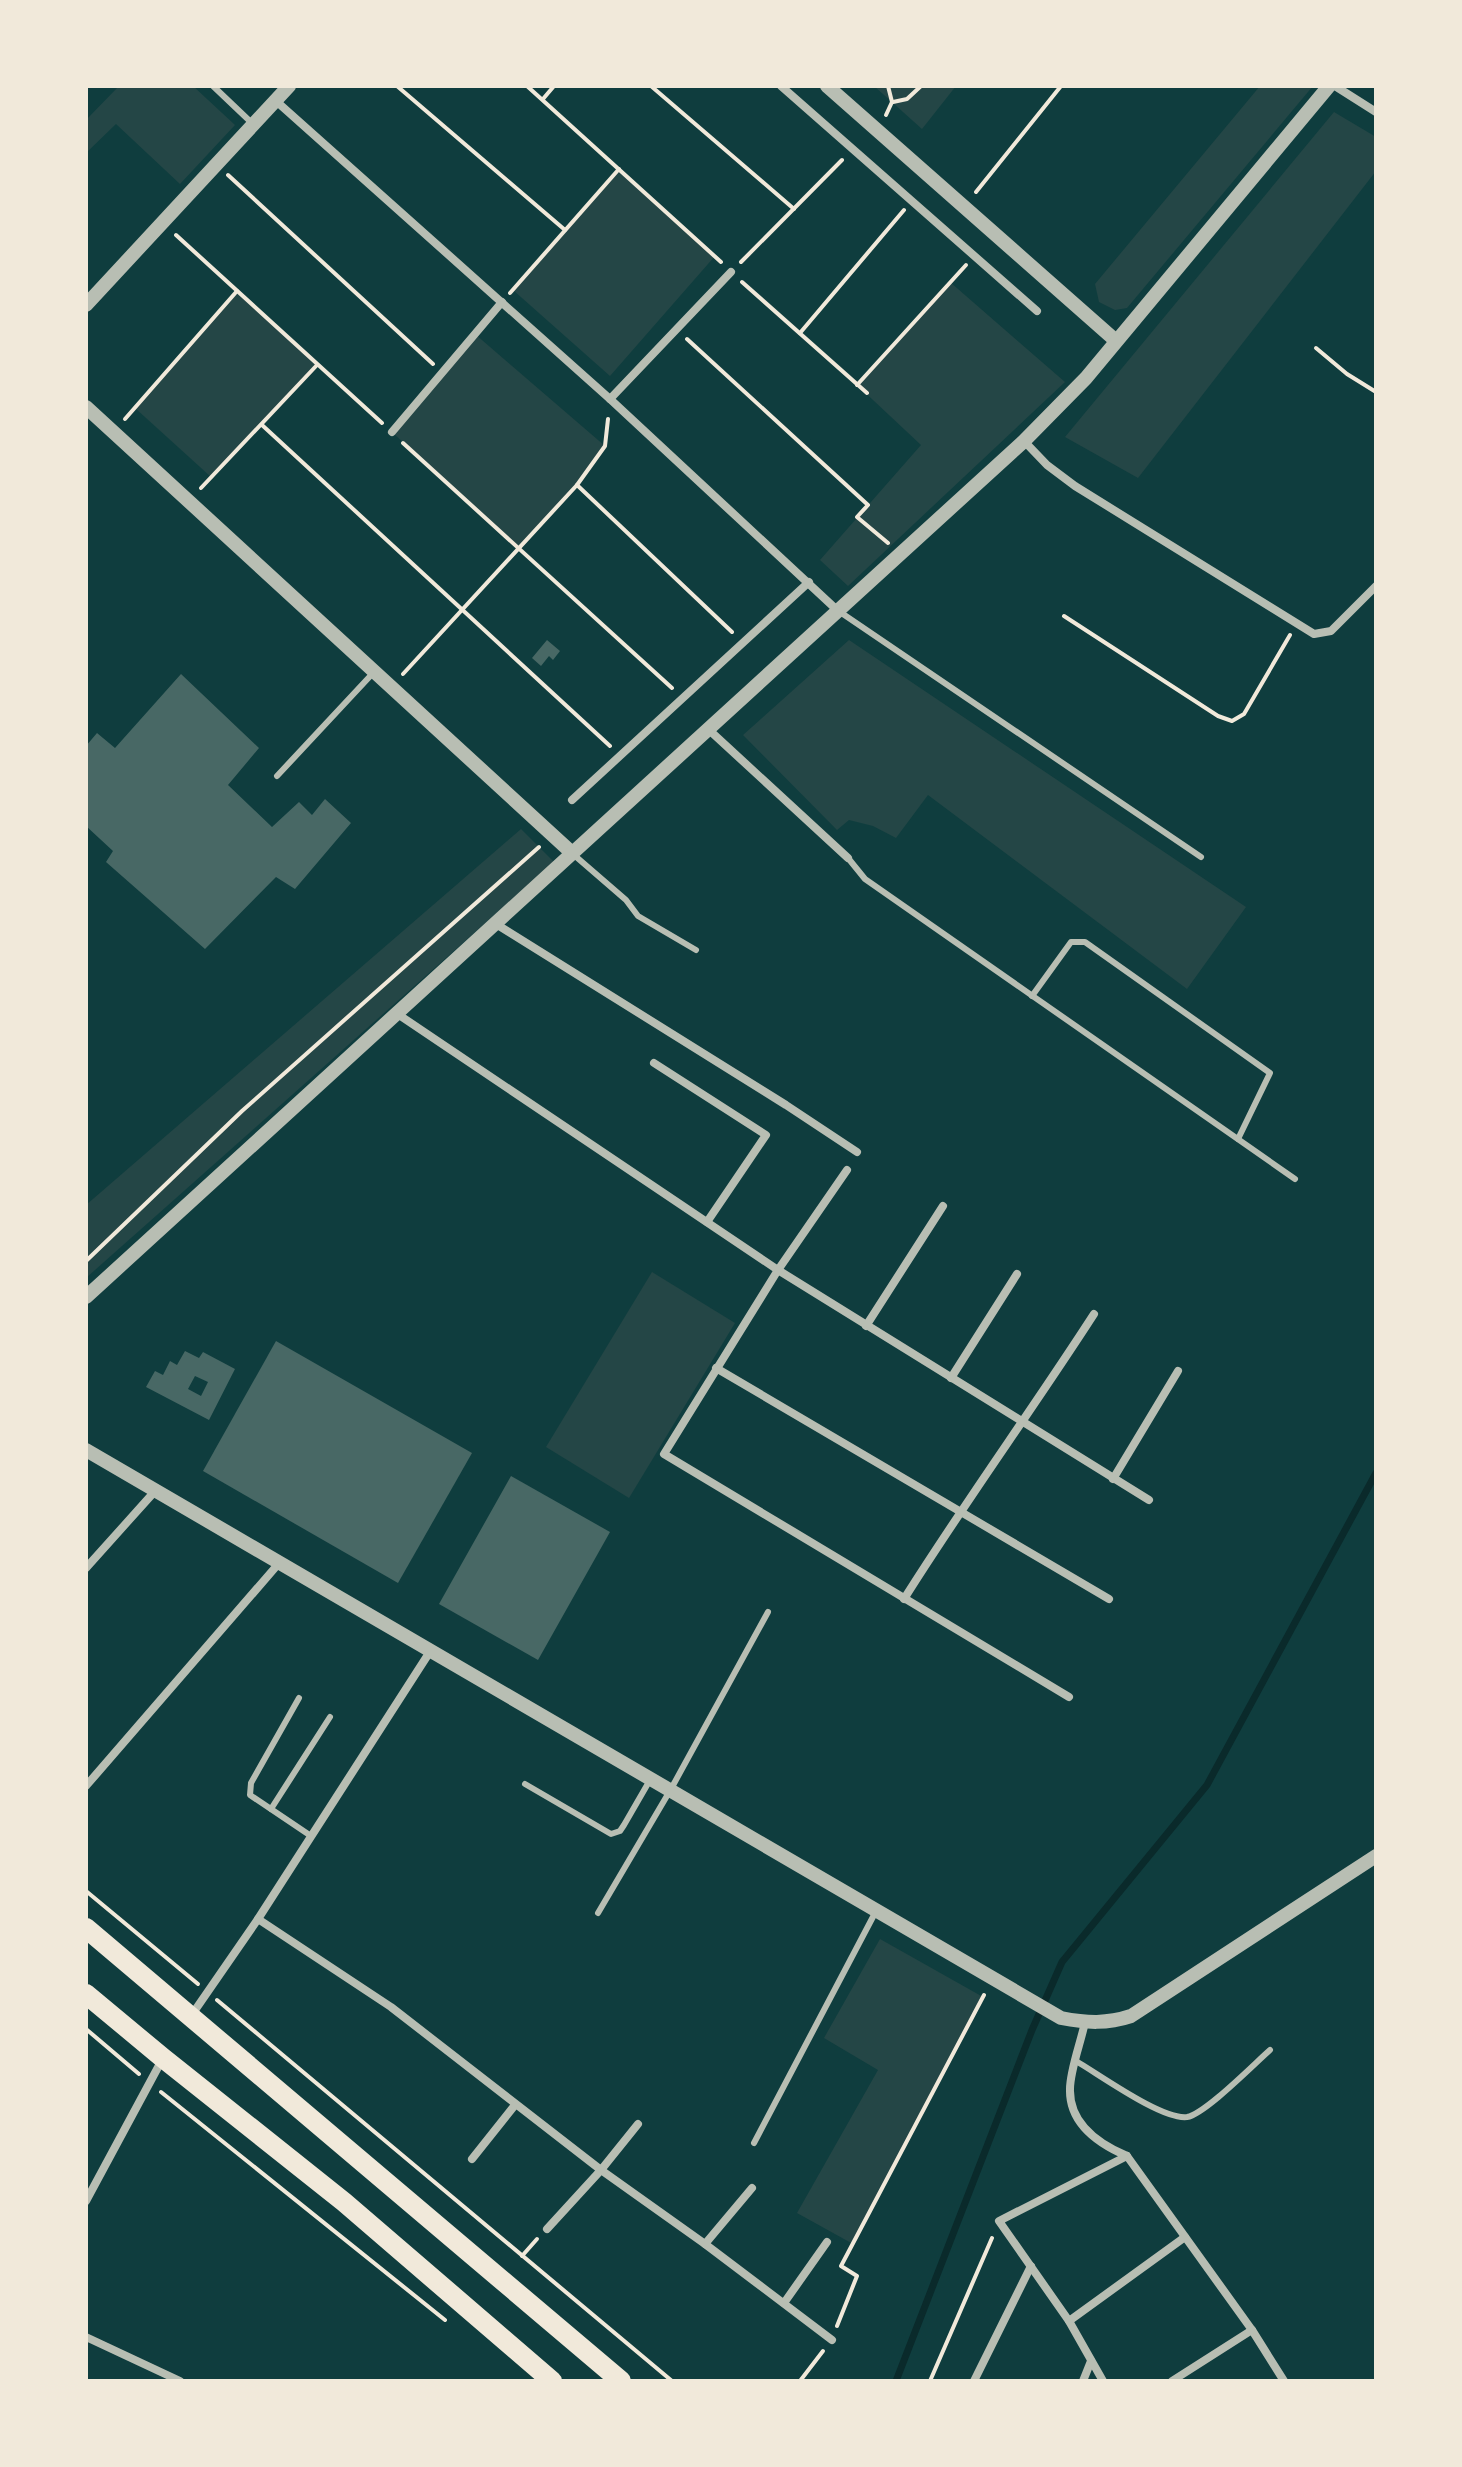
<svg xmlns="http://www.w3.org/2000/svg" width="1462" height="2467" viewBox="0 0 1462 2467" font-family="Cabin,sans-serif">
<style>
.green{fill:#244646}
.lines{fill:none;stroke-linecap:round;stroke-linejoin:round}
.stream{stroke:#0a2a2b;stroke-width:7}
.building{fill:#486865;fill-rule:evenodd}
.path{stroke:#f1e9da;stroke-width:4}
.service{stroke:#b8beb3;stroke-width:6}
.minor{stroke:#b8beb3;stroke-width:8}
.tertiary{stroke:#b8beb3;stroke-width:14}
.primary{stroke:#f1e9da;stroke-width:20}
</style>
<rect width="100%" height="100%" fill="#0f3d3e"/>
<g class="green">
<path d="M119 86H193L235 125 180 184 116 124 86 153V120Z"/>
<path d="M874 86H956L922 129Z"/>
<path d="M1260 86H1313L1127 308 1115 310 1099 302 1095 284Z"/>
<path d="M1334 112 1376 137V171L1138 478 1065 437Z"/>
<path d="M619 169 715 256 610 376 513 290Z"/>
<path d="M950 282 1065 382 848 586 820 560 921 445 857 385Z"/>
<path d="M237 291 317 365 211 477 135 408Z"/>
<path d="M475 334 605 446 577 485 517 549 392 432Z"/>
<path d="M849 640 1246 907 1187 989 928 795 896 838 873 826 849 820 837 830 743 735Z"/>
<path d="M521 829 554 862 86 1278V1205Z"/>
<path d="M652 1272 735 1323 629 1498 546 1447Z"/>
<path d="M880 1939 983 1997 853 2244 797 2213 878 2070 824 2038Z"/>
</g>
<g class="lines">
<path class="stream" d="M896 2381 1032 2030 1062 1962 1207 1785 1376 1473"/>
</g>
<g class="building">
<path d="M547 640 560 651 553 660 549 656 541 666 532 658Z"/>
<path d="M181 674 259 748 228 785 272 827 299 802 312 815 325 799 351 823 295 889 276 877 205 949 106 862 113 851 86 826V746L97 733 115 748Z"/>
<path d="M276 1341 472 1453 398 1583 203 1471Z"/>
<path d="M185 1351 199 1358 203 1352 235 1369 209 1420 146 1387 155 1371 163 1375 170 1361 177 1365ZM195 1376 208 1382 201 1396 188 1389Z"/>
<path d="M511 1476 610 1532 538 1660 439 1604Z"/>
</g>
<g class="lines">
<g class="path">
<path d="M397 86 565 230"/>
<path d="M527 86 721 262"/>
<path d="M651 86 794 209"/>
<path d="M543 99 554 86"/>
<path d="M893 102 907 99 921 86"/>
<path d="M886 115 892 102 888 86"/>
<path d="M228 175 433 364"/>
<path d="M976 192 1061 86"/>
<path d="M176 235 382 423"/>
<path d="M741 262 842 160"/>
<path d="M742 282 867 393"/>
<path d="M510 293 619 169"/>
<path d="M800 333 904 210"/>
<path d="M687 339 868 505 857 517 888 543"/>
<path d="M1316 348 1347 374 1376 392"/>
<path d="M857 385 966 265"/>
<path d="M125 419 237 291"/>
<path d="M262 425 610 746"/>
<path d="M403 443 672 688"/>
<path d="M577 485 732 632"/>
<path d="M201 488 317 365"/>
<path d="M1064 616 1218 716 1232 721 1244 714 1290 635"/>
<path d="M403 674 577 485 605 446 608 419"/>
<path d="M86 1261 242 1111 539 847"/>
<path d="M86 1891 198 1984"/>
<path d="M217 2000 672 2381"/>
<path d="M86 2029 139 2074"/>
<path d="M161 2092 445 2320"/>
<path d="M522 2256 537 2239"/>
<path d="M837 2326 857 2276 841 2266 984 1995"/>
<path d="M800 2381 823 2351"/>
<path d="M930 2381 992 2238"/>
</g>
<g class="service">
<path d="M213 86 254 125"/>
<path d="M840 612 1201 857"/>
<path d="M277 776 374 672"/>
<path d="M574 855 626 900 638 916 696 950"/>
<path d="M848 858 865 879 1295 1179"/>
<path d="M1032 996 1071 942H1085L1270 1073 1238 1139"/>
<path d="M299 1698 251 1783 250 1795 311 1836"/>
<path d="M525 1784 611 1834 620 1831 624 1825 650 1780"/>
<path d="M271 1809 330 1717"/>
<path d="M598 1913 671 1789 768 1612"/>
<path d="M1076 2061C1100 2075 1162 2120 1187 2117 1205 2114 1254 2064 1270 2050"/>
<path d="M754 2143 875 1913"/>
</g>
<g class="minor">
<path d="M781 86 1037 311"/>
<path d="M1335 86 1376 112"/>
<path d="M276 101 610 399 837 610"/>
<path d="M610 399 731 272"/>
<path d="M392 432 502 302"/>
<path d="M1024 441 1047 465 1075 486 1314 634 1331 631 1376 586"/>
<path d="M708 729 848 858"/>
<path d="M572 800 809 582"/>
<path d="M496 924 786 1105 857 1152"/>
<path d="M396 1013 778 1270 1149 1500"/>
<path d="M654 1063 766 1135 707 1222"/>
<path d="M847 1170 778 1270 664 1454 1069 1697"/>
<path d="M866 1326 943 1206"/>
<path d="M716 1368 1109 1599"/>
<path d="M951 1378 1017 1274"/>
<path d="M1113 1479 1178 1371"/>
<path d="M86 1568 156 1490"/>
<path d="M904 1599C965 1502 1032 1410 1094 1314"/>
<path d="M86 1786 280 1562"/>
<path d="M258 1919 391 2007 601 2170 705 2244 832 2340"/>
<path d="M191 2016 258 1919 431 1650"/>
<path d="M1085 2022C1081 2042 1070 2070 1070 2089 1069 2124 1099 2144 1127 2156L1252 2330 1284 2381"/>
<path d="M472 2159 515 2105"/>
<path d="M86 2201 163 2058"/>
<path d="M547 2229 601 2170 638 2124"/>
<path d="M705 2244 752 2188"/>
<path d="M784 2303 827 2242"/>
<path d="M1069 2321 1185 2237"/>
<path d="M86 2337 180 2381"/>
<path d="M974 2381 1031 2266"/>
<path d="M1083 2381 1091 2361"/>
<path d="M1103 2381 1069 2321 999 2221 1127 2156"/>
<path d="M1172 2381 1252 2330"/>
</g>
<g class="tertiary">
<path d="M827 86 1115 340"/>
<path d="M86 305 289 86"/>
<path d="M86 407 571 852"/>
<path d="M86 1297 1024 441 1086 378 1329 86"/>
<path d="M86 1450 1061 2018C1087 2023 1107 2024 1131 2016L1376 1856"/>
</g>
<g class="primary">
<path d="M86 1928 621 2381"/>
<path d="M86 1994 163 2058 344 2202 552 2381"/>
</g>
</g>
<rect width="1462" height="2467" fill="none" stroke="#f1e9da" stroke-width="176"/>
</svg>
